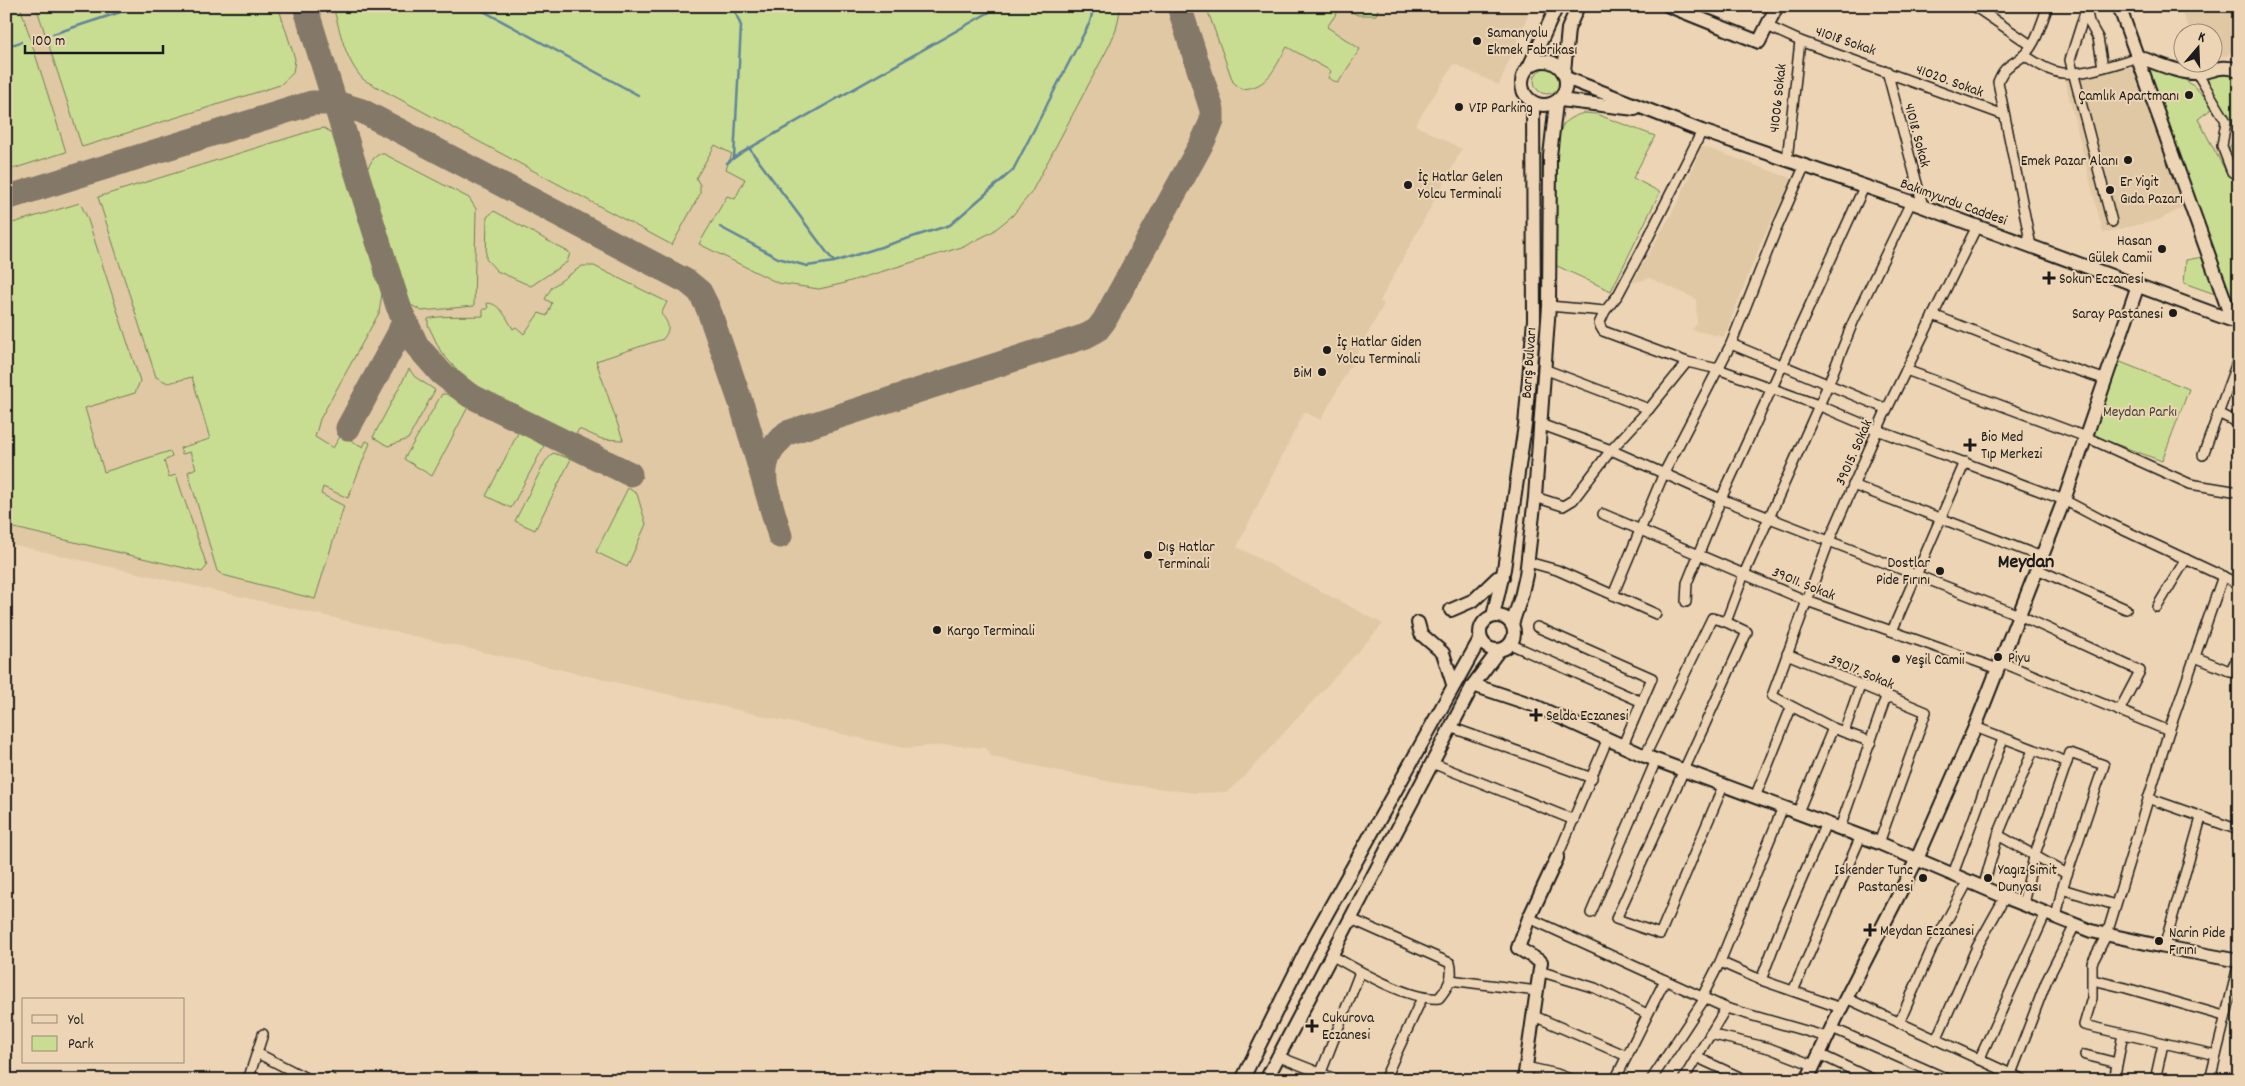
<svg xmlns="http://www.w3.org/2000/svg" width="2245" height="1086" viewBox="0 0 2245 1086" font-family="Dekko,sans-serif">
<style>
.built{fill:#e0c8a4}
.green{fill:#c9dd92;stroke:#727c57}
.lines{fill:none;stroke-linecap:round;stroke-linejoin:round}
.stream{stroke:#608499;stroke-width:2.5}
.taxiway{stroke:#847868;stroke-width:25}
.street-casing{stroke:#1c1c1c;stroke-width:12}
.secondary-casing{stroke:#1c1c1c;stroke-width:16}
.street{stroke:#edd4b5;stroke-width:9}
.secondary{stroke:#edd4b5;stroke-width:12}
.poi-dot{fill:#1c1c1c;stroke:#edd4b5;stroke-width:2}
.labels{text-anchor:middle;stroke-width:4;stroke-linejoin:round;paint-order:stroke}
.poi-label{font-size:15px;fill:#1c1c1c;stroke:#edd4b5;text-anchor:start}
.street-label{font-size:15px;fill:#1c1c1c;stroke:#edd4b5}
.park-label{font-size:15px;fill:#3f4334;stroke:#edd4b5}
.district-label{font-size:20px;font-weight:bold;fill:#1c1c1c;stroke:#edd4b5}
</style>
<rect width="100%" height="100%" fill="#edd4b5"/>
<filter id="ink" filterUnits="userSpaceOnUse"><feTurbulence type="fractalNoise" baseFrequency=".02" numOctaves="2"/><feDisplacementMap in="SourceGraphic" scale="10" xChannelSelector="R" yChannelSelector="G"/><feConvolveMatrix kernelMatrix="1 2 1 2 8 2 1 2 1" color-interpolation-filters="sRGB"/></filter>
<g filter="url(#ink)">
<g class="built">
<path d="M6 6H1532L1499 85 1454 64 1415 125 1462 149 1380 301 1384 304 1321 420 1304 412 1237 547 1383 624 1243 778 1227 792 1196 793 1116 783 992 757 986 748 948 745 903 748 6 543Z"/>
<path d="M2178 6H2239V47L2226 56H2213L2212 32H2191Z"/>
<path d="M2135 66 2186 206 2159 220 2103 233 2064 77Z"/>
<path d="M1702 146 1793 179 1763 238 1724 337 1692 330 1697 323 1696 299 1650 278 1632 283 1679 200Z"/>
</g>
<g class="green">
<path d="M6 6H20L66 152 6 171Z"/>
<path d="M36 6H278L295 59 293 73 280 85 82 147Z"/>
<path d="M333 6H1121L1116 30 1109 46 1031 193 1012 216 992 232 965 246 841 284 819 289 778 283 699 244 727 196 735 199 745 179 726 169 732 154 715 145 696 178 700 185V194L672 245 364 80C345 61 340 31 333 6Z"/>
<path d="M1206 6H1379L1376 15H1358L1341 7 1327 27 1360 49 1338 83 1328 78 1331 71 1287 47C1274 68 1269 88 1241 89L1233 82Z"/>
<path d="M2146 61C2179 73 2191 81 2214 107L2198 119 2226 172 2239 180V303L2234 301 2227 289Z"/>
<circle cx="1547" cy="81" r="13"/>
<path d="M2239 74V165L2229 149 2237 132 2200 75Z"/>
<path d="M1584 113 1596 114 1655 136 1633 178 1660 192 1611 291 1555 265 1557 143C1562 123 1564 119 1584 113Z"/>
<path d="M324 128 332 133 374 267 376 280 381 282 382 293 379 313 320 419 315 437 333 448 341 435 363 447 366 441 370 443 348 498 323 487 321 494 344 506 315 599 223 575 217 571 188 472 196 468 190 452 182 454 180 448 210 439 192 377 168 383 156 377 98 197 314 130Z"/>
<path d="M379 154H384L469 198 476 209 474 306 422 311 411 305 367 169 373 159Z"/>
<path d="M80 203 87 217 140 381 135 393 85 408 104 472 170 451 172 457 164 461 169 477 176 475 207 566 202 572 6 526V225Z"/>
<path d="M494 211 570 253 567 262 531 286 497 271 486 259 487 217Z"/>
<path d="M2203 257 2215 294 2184 283 2186 260Z"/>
<path d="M582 266H594L667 302 661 314C669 323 671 329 663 339L596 361 623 440 602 439 579 429 573 439 466 380 441 352 428 325V319C438 315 469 317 483 316V309H488L487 303C500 303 507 319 513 329L516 327 524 334 539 313 547 316 552 303 545 299 552 287Z"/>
<path d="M2115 360 2189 389 2162 461 2091 435Z"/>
<path d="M409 369 415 377 435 390 408 439 388 446 373 437Z"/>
<path d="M442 394H446L469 405 432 476 404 459Z"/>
<path d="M519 431 544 446 511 508 486 496Z"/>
<path d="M553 453 571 459 535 530 515 521 545 462Z"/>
<path d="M628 488 637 494 646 524 627 567 596 552Z"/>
</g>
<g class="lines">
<g class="stream">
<path d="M474 6 638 95"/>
<path d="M733 6 741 26 734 158"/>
<path d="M53 34 139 6"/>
<path d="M6 47 21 42"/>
<path d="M727 163 741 153 1000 6"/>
<path d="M720 227 778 258 807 266 834 262 749 148"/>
<path d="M834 262 950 225 1013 170 1090 22 1094 6"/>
</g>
<g class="taxiway">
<path d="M305 6 398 306 417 346 441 373 469 395 630 474"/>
<path d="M6 198 312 103H336L362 111 688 282 700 292 708 308 743 409 780 536"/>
<path d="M348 428 399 334 404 320"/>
<path d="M765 481C763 460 771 447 787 433L1086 336 1097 330 1104 321 1203 141 1212 121V110L1179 6"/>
</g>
<g class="street-casing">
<g id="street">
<path d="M1974 6 2031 45"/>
<path d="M2087 6 2070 60 2112 222"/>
<path d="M2086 8 2089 22 2098 38 2103 67"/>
<path d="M1767 26 1800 41 2004 115"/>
<path d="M2024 55C2035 62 2049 72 2063 73 2085 75 2117 63 2139 57"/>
<path d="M1887 71 1923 206"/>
<path d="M2197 73 2226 121 2222 146 2232 172 2239 175"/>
<path d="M1702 131 1645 244 1618 295 1605 311 1599 324 1603 331 1687 362 1718 369 1818 405 1877 430 2064 500 2100 519 2239 584"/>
<path d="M1787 160 1800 41"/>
<path d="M2031 246 1998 82C2006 62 2013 66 2025 54 2037 42 2042 21 2048 6"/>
<path d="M1549 306 1605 311"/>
<path d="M1933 315 2058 364 2104 379"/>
<path d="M1731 344 1887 409"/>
<path d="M1544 369 1649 409"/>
<path d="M1906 370 2086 437 2190 484 2239 492"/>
<path d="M2218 413 2239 423"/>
<path d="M1540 424 1611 450 1721 499 2019 615 2140 671 2119 711"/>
<path d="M2203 455 2239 357"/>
<path d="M1853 485 2042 557"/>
<path d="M1535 497 1563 506 1573 500 1611 450 1649 409 1687 362"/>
<path d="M1603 514 1807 601 1998 669"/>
<path d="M1528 562 1557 570 1656 614"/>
<path d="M2037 569 2126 609"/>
<path d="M1613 595 1664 473 1731 344 1776 230 1804 167"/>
<path d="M1686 602 1687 583 1721 499 1864 187"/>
<path d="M2157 607 2186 559"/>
<path d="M1537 627 1652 678 1623 745"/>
<path d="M1892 631 1965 462"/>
<path d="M1510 644 1642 702"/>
<path d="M1787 654 1926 712 1879 843"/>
<path d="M2195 657 2239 675"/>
<path d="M2001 662 2169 731"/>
<path d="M2230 672 2239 654"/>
<path d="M1450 727 1592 778"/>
<path d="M1975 727 2067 762"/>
<path d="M1844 732 1860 686"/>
<path d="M1871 742 1833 728 1772 696 1829 541 1884 415 1977 226"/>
<path d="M1645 756 1712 618 1726 622 1744 574 1828 385 1853 322 1911 202"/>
<path d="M1432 763 1574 820"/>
<path d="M1724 784 1660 934 1616 919 1747 632 1726 622"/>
<path d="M1755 797 1791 708"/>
<path d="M2148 798 2239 830"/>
<path d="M1798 812 1833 728"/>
<path d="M1840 828 1886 697"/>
<path d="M1998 835 2067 874"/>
<path d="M1557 858 1608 738"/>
<path d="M1953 874 2003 739"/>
<path d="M1983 888 1998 835 2033 750"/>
<path d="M2062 889 2115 905"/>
<path d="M2023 904 2034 857 2070 753 2104 765 2062 889 2056 918"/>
<path d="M1591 913 1656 760"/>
<path d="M1529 918 1726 1008 1827 1037"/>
<path d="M2164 947 2201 818"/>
<path d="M1331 955C1357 970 1410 1001 1439 998 1448 987 1454 977 1450 963L1351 919"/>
<path d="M1720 962 1761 980 1841 1008"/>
<path d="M1539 971 1595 988 1647 1014"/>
<path d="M1450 980 1537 991"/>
<path d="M1761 980 1782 925 1826 823"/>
<path d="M2093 980 2126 988 2224 1016"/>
<path d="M1793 991 1861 836"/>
<path d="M1702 997 1720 962 1783 807"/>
<path d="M1846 998 2024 1080"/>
<path d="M1534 1016 1627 1056"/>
<path d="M1899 1023 1932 948 1968 881"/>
<path d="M1832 1028 1950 1080"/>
<path d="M1710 1034 1769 1048 1813 1065"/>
<path d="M1936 1040 1977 947 2005 897"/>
<path d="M257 1053 310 1080"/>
<path d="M1819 1054 1874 1080"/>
<path d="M2085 1055 2117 1063"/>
<path d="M2216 1055 2084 1025 2092 998V963L2107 934 2169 731 2223 576"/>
<path d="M1277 1056 1338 1080"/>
<path d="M1696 1057 1746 1080"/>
<path d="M1979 1060 2046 913"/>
<path d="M1526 1067 1557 1074 1573 1080"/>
<path d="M2011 1074 2046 982 2075 925"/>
<path d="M248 1080 263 1034"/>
<path d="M330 1080V1078"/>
<path d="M1318 1080 1360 972"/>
<path d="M1384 1080 1422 998"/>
<path d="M1615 1080 1665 980"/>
<path d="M1651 1080 1705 998"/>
<path d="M1683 1080 1726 1008"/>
<path d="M2114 1080 2123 1034"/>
<path d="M2155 1080 2163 1044"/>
<path d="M2210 1080 2239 962"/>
</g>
</g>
<g class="secondary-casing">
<g id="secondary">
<path d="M1669 6 1759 42 1777 6"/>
<path d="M2119 6 2232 320"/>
<path d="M2139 57C2154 62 2181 74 2196 73 2214 72 2218 64 2239 70"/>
<circle cx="1544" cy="83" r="22"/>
<path d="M1529 67 1557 6"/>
<path d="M1564 72 1568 29 1578 6"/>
<path d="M1566 78 1702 131 1911 202 2239 323"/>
<path d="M1560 100 1635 109"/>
<path d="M1451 610 1474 600 1497 578 1503 577"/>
<circle cx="1497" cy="633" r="17"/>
<path d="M1493 616 1504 569 1525 425 1534 320 1533 103"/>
<path d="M1418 623 1421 634 1443 653 1453 684"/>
<path d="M1512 624 1521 597 1526 575 1535 497 1549 306 1550 156 1556 103"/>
<path d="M1473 685 1533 705 1645 756 1879 843 2005 897 2091 931 2164 947 2239 961"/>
<path d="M1242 1080 1307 949 1480 639"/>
<path d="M1266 1080 1473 685 1499 650"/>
<path d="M1524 1080 1541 962 1518 948 1529 918 1557 858"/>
<path d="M1807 1080 1841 1008 1917 859 1975 727 2064 500 2138 285"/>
</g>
</g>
<use href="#street" class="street"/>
<use href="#secondary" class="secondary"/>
</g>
</g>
<g class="poi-dot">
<circle cx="1477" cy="41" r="5"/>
<circle cx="2189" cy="95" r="5"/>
<circle cx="1459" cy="107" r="5"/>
<circle cx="2128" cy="160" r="5"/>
<circle cx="1408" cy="185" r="5"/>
<circle cx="2110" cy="190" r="5"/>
<circle cx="2162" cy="249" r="5"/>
<path d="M2046.5 270.5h5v5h5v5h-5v5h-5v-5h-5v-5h5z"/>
<circle cx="2173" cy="313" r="5"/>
<circle cx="1327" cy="350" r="5"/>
<circle cx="1322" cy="372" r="5"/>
<path d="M1967.5 437.5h5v5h5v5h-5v5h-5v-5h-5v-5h5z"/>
<circle cx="1148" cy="555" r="5"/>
<circle cx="1940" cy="571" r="5"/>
<circle cx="937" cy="630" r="5"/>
<circle cx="1998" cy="657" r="5"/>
<circle cx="1896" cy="659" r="5"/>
<path d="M1533.5 707.5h5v5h5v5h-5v5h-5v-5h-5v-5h5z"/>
<circle cx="1923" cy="878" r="5"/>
<circle cx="1988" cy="878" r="5"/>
<path d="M1867.5 922.5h5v5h5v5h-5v5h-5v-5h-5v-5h5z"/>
<circle cx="2159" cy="941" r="5"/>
<path d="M1309.5 1018.5h5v5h5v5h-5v5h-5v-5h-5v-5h5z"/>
</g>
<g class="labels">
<g class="poi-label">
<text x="1487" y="37">Samanyolu<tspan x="1487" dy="17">Ekmek Fabrikası</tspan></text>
<text x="2179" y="100" text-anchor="end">Çamlık Apartmanı</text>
<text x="1469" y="112">VIP Parking</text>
<text x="2118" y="165" text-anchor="end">Emek Pazar Alanı</text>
<text x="1418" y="181">İç Hatlar Gelen<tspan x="1418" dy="17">Yolcu Terminali</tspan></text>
<text x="2120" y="186">Er Yigit<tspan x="2120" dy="17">Gıda Pazarı</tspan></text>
<text x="2152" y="245" text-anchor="end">Hasan<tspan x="2152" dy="17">Gülek Camii</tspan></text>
<text x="2059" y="283">Sokun Eczanesi</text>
<text x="2163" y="318" text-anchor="end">Saray Pastanesi</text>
<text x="1337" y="346">İç Hatlar Giden<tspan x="1337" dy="17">Yolcu Terminali</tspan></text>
<text x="1312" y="377" text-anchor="end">BiM</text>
<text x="1981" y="441">Bio Med<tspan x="1981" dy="17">Tıp Merkezi</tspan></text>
<text x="1158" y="551">Dış Hatlar<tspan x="1158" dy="17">Terminali</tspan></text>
<text x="1930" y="567" text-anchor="end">Dostlar<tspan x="1930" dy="17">Pide Fırını</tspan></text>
<text x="947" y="635">Kargo Terminali</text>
<text x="2008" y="662">Piyu</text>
<text x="1906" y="664">Yeşil Camii</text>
<text x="1546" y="720">Selda Eczanesi</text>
<text x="1913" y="874" text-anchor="end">Iskender Tunc<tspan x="1913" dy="17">Pastanesi</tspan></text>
<text x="1998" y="874">Yagız Simit<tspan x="1998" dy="17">Dunyası</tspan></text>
<text x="1880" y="935">Meydan Eczanesi</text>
<text x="2169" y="937">Narin Pide<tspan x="2169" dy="17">Fırını</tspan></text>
<text x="1322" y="1022">Cukurova<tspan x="1322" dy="17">Eczanesi</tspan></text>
</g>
<g class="street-label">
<text transform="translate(1846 40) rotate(19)" y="5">41018 Sokak</text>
<text transform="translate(1950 80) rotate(20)" y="5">41020. Sokak</text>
<text transform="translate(1777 98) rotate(-84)" y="5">41006 Sokak</text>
<text transform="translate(1918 135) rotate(75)" y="5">41018. Sokak</text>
<text transform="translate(1954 201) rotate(20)" y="5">Bakımyurdu Caddesi</text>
<text transform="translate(1528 363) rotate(-86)" y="5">Barış Bulvarı</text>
<text transform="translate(1853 452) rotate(-66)" y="5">39015. Sokak</text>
<text transform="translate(1804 583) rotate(22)" y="5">39011. Sokak</text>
<text transform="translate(1862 671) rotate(23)" y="5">39017. Sokak</text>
</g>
<g class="park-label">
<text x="2140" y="416">Meydan Parkı</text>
</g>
<g class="district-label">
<text x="2026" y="567">Meydan</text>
</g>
</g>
<rect width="2245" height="1086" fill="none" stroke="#edd4b5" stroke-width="25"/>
<rect x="12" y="12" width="2220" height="1061" fill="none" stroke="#1c1c1c" stroke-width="2" filter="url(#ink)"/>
<rect x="22" y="998" width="162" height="65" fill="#edd4b5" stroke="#998a78"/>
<rect x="32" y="1015" width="25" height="8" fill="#edd4b5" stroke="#998a78"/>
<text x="68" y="1024" font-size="15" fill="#1c1c1c">Yol</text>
<rect x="32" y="1036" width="25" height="15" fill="#c9dd92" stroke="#998a78"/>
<text x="68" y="1048" font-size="15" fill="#1c1c1c">Park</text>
<g transform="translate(2198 48) rotate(19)"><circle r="24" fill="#edd4b5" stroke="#998a78"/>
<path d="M0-4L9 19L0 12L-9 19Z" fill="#1c1c1c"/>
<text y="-8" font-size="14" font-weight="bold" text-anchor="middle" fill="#1c1c1c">K</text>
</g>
<path d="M25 45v8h138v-8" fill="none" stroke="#1c1c1c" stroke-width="2.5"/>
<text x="32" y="45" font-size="15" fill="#1c1c1c" stroke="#edd4b5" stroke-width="4" paint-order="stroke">100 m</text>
</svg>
